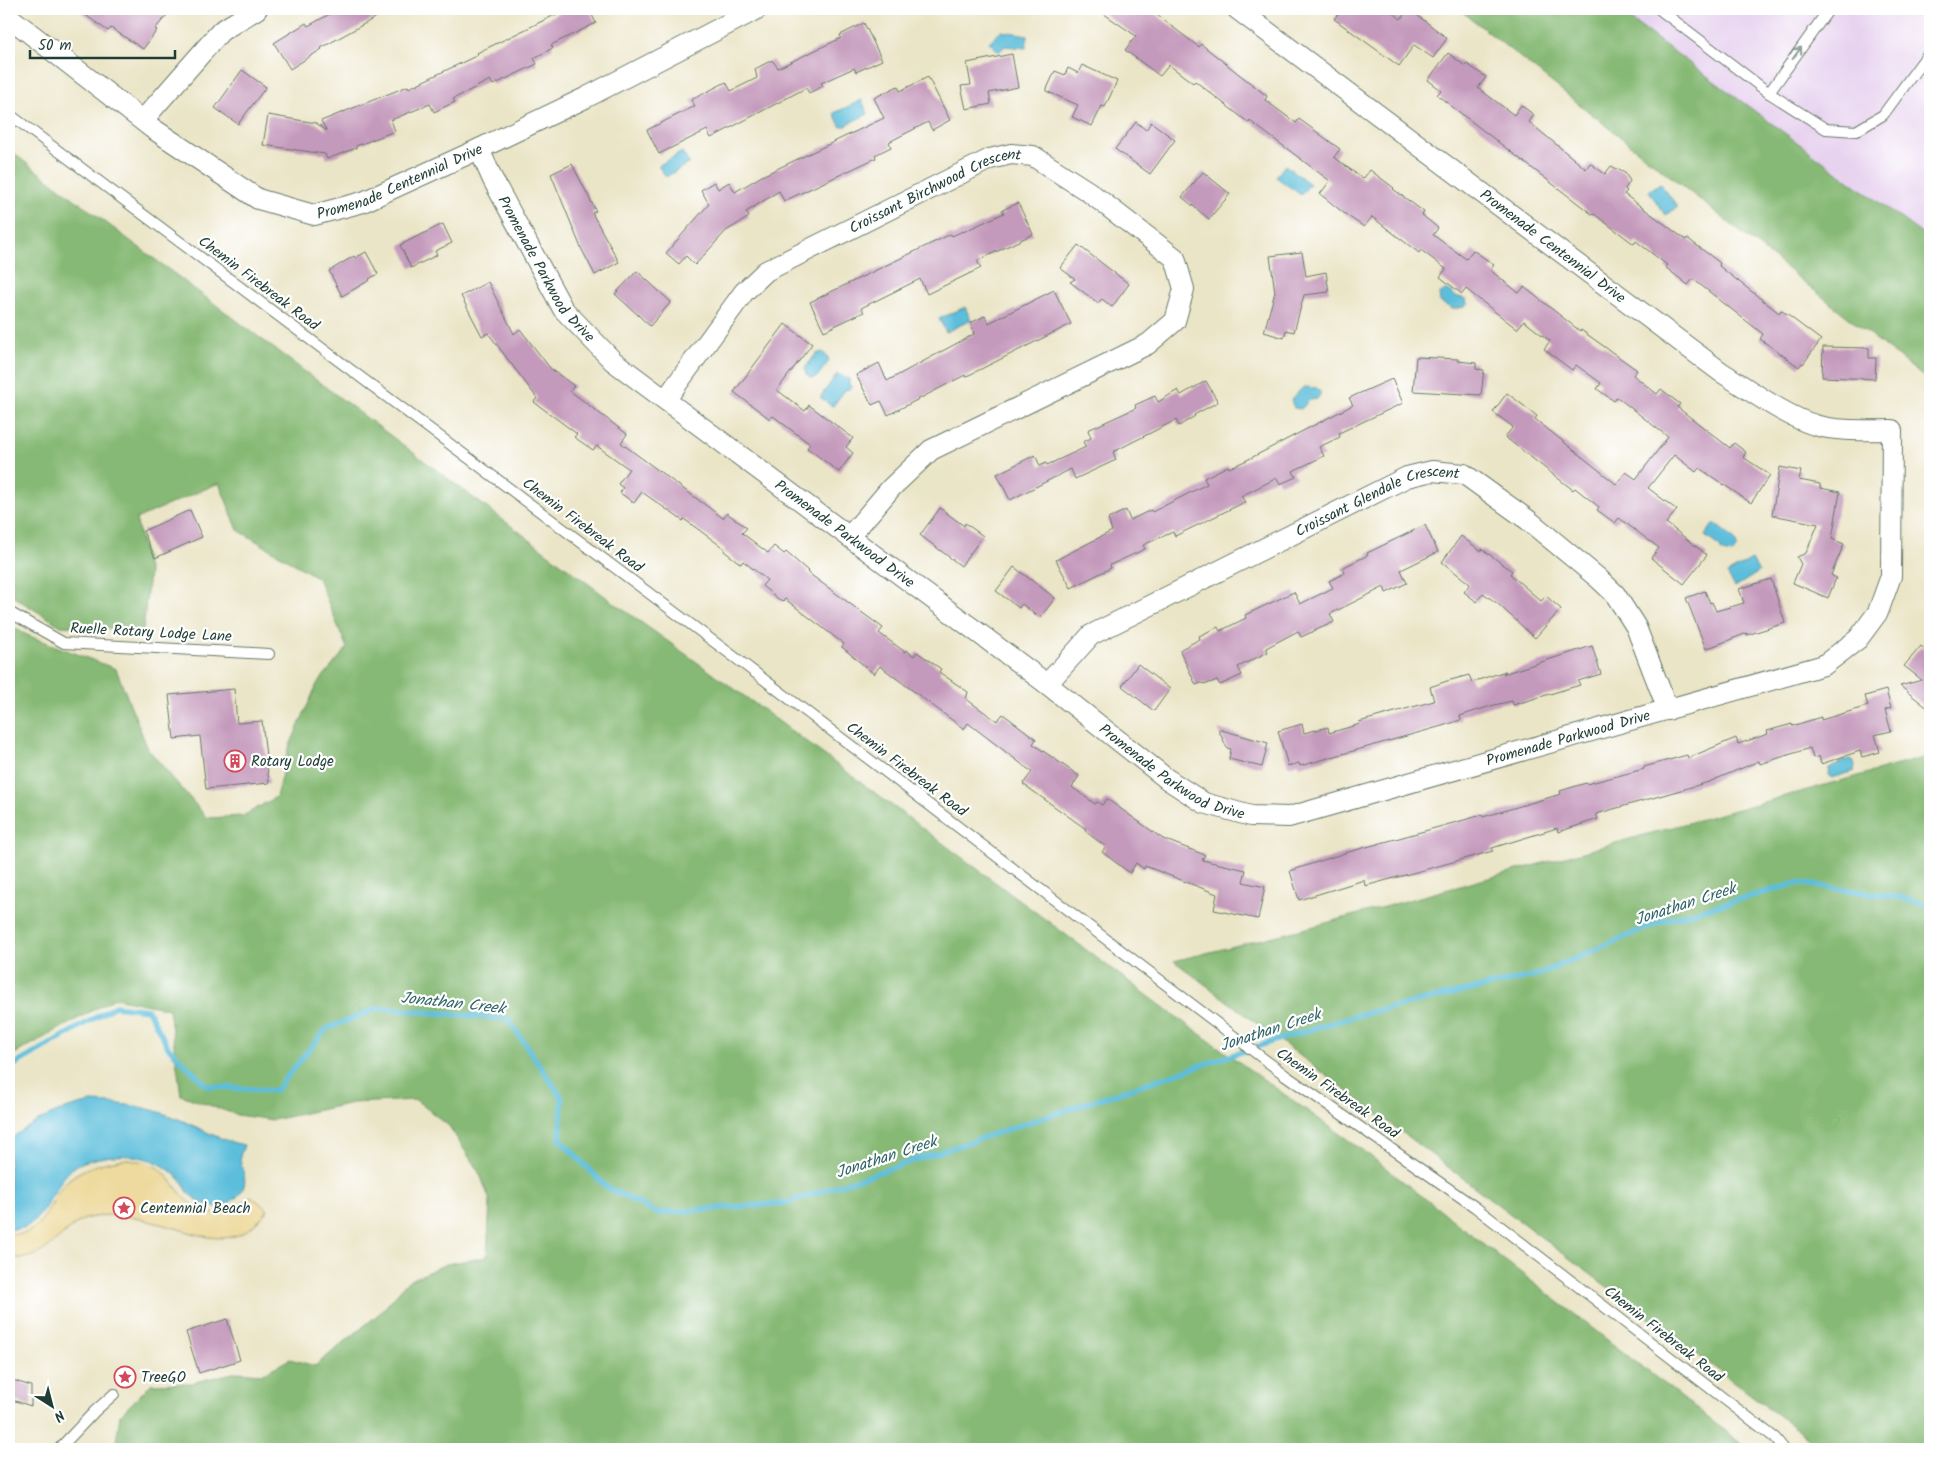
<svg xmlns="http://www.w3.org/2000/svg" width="1939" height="1458" viewBox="0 0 1939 1458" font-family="Kalam,sans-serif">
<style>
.built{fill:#e7d2ef}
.forest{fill:#86b974;stroke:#527b54}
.sand{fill:#eeda9e;stroke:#868c69}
.water{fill:#5cbedb;stroke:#3e7e88}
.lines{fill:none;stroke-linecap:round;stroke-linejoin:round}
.stream{stroke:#5cbedb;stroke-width:5.5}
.building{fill:#c49abc}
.lane-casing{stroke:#667867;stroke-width:12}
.street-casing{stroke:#667867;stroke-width:22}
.lane{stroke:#fff;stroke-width:10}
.street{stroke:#fff;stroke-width:20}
.oneway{stroke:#8f9e9a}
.labels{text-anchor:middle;stroke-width:4.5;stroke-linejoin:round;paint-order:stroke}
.street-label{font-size:15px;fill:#1f3d34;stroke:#fff}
.poi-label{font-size:15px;fill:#1f3d34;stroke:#fff;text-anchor:start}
.water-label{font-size:16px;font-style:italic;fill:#316466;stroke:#fff}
</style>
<rect width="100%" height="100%" fill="#fff"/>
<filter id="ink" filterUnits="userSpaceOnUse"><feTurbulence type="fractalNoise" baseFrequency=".02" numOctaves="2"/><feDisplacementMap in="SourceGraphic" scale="10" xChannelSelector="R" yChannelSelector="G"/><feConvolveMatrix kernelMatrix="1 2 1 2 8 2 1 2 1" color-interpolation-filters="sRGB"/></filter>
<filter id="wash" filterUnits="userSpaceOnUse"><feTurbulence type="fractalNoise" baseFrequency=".0096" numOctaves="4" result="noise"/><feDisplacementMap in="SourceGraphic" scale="20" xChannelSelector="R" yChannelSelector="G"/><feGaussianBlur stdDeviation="1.12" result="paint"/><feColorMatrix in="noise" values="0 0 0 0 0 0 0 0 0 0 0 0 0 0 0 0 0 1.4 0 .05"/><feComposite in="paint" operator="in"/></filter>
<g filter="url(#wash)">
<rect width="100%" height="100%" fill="#ebe5c7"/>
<path class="built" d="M1532 9H1930V291Z"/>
<g class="forest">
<path d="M1459 9H1616L1930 240V382Z"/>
<path d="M9 150 610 600 754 703 1186 1024 1365 1152 1748 1449H115L120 1415 151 1384 191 1383 237 1372 262 1374 290 1359 315 1366 380 1313 408 1281 446 1264 487 1257 490 1201 480 1174 449 1126 416 1100 352 1103 273 1120 237 1115 181 1095 169 1009 115 998 9 1057V625L27 635 116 669 148 749 207 818 243 816 276 797 288 750 317 684 347 648 318 578 238 530 219 483 136 519 149 573 143 630 61 626 9 594Z"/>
<path d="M1930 756V1449H1823L1174 961 1315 926Z"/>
</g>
<path class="sand" d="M129 1159C139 1161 149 1163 158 1168 169 1175 175 1188 184 1197 207 1221 229 1217 251 1196L268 1210C261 1219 253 1227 243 1233 218 1245 192 1232 168 1226 148 1221 129 1215 108 1215 101 1216 91 1217 85 1219 58 1231 45 1265 9 1257V1233C42 1241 49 1201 65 1183 81 1167 107 1161 129 1159Z"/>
<g class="water">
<path d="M1001 31 1028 35 1026 48 1005 46 999 52 989 42Z"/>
<path d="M862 100 868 114 849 123 847 126H840L834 113Z"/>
<path d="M682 152 689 163 666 177 658 166Z"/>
<path d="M1285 165 1310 184 1301 195 1276 177Z"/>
<path d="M1660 183 1677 206V208L1665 215 1649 191Z"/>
<path d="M1447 289 1455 296 1466 299 1467 304 1465 307 1453 309 1440 302 1439 294Z"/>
<path d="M965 307 971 320 946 332 939 319Z"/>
<path d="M822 352 827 356 829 361 817 377 811 378 806 374 805 368 816 354Z"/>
<path d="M837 374 849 379V385L852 387 848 390 846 389 833 406 830 405 821 398V396Z"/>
<path d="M1304 387 1317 388 1320 392V395L1317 399 1310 400 1301 409 1294 408 1291 400 1301 389Z"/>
<path d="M1714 523 1735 540 1737 547 1732 554 1722 552 1720 547 1705 536Z"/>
<path d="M1752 560 1759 572 1735 587 1727 574Z"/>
<path d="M1848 759 1853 760 1855 766 1854 771 1832 778 1828 775 1829 768Z"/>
<path d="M92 1102C118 1103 144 1106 168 1115 194 1124 217 1140 244 1145 243 1149 241 1153 240 1156 240 1165 247 1176 244 1186 242 1193 235 1199 229 1203 215 1211 198 1204 188 1192 185 1188 184 1183 180 1179 175 1174 168 1169 162 1165 137 1152 110 1154 84 1162 51 1172 48 1235 9 1229V1140C34 1121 60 1108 92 1102Z"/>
</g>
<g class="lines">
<path class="stream" d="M9 1068 115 1006 148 1010 168 1047 207 1086 275 1091 326 1029 378 1008 508 1019 562 1098 560 1139 605 1186 657 1213 786 1203 1274 1041 1358 1015 1537 975 1662 921 1798 883 1905 898 1930 907"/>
</g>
<g id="blocks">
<g class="building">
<path d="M77 9H172L155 29 157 30 143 49 111 28 108 31Z"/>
<path d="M339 9H391L321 48 322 49 290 69 274 43 306 23 308 26Z"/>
<path d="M567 9H589L596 23 551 45 553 48 534 58 537 64 493 85 490 80 453 99 455 102 434 112 430 104 391 120 395 131 356 146V148L327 159 325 154 263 145 268 115 316 123 327 131 321 121 408 86 409 88 478 55 477 53Z"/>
<path d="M1097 9H1149L1199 47 1201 44 1235 71 1267 96 1265 100 1296 123 1299 119 1340 149 1334 157 1363 179 1370 170 1394 188 1393 189 1424 212 1422 215 1438 228 1433 235 1466 259 1473 250 1494 265 1490 270 1519 293 1524 287 1580 331 1581 330 1637 370 1633 375 1657 394 1661 389 1680 404 1677 407 1730 448 1734 443 1746 452 1743 457 1770 475 1751 503 1699 468 1696 472 1674 455 1648 488 1677 510 1666 523 1707 555 1684 584 1651 558 1659 548 1619 518 1615 523 1597 510 1599 507 1575 488 1573 490 1505 437 1513 427 1493 412 1507 393 1537 416 1535 419 1616 484 1626 472 1636 479 1668 437 1617 397 1614 401 1597 389 1601 383 1576 365 1572 370 1544 349 1550 341 1524 321 1517 329 1466 289 1462 294 1440 277 1446 269 1421 250 1419 253 1372 217 1364 227 1345 214 1320 194 1330 181 1250 121 1249 123 1195 81 1193 83 1169 65 1160 76 1125 50 1136 36Z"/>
<path d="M1342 9H1388L1401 19 1409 9 1447 38 1433 58 1414 45 1399 66 1334 19Z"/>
<path d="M864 23 882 60 856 72 854 68 821 83 823 86 809 93 806 88 711 138 707 130 659 154 647 130 695 106 691 100 726 82 731 91 757 78 755 69 772 60 778 68 841 38 840 35Z"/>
<path d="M1448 53 1465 66 1467 64 1486 77 1478 88 1514 115 1521 105 1534 115 1529 122 1586 169 1590 163 1605 174 1611 166 1625 173 1630 181 1625 189 1627 191 1624 194 1686 240 1687 238 1720 263 1719 266 1779 313 1781 310 1821 340 1803 364 1802 363 1799 367 1760 339 1763 334 1693 279 1688 285 1665 267 1667 265 1636 241 1634 244 1594 214 1593 215 1437 95 1441 90 1428 80Z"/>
<path d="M1012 54 1018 87 989 93 991 104 966 109 961 86 971 85 967 63Z"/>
<path d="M1082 65 1117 81 1105 107 1102 106 1092 126 1072 117 1078 105 1046 91 1055 71 1065 75 1068 68 1078 73Z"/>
<path d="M242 70 266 87 238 124 215 108Z"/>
<path d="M928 77 950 120 932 130 928 122 889 142 891 147 875 155 876 158 784 201 779 191 746 212 749 217 726 231 695 265 686 256 679 264 666 253 709 204 701 190 714 182 718 189 729 182 735 192 762 176 884 118 874 98 898 86 900 91Z"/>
<path d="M1136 122 1146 130 1151 122 1175 140 1150 174 1115 149Z"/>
<path d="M572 164 596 211 592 213 619 262 595 275 581 248 551 174Z"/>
<path d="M1203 172 1230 194 1209 219 1182 197Z"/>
<path d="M1018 203 1033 234 977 261 981 268 927 294 920 279 861 308 864 312 824 331 810 302 951 234 952 236 963 231V232L1004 213 1002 210Z"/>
<path d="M443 224 452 243 435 251 437 255 411 268 400 245Z"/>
<path d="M1078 245 1129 284 1112 307 1102 299 1098 303 1070 282 1075 279 1060 268Z"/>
<path d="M366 252 378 274 369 279 370 280 342 296 329 271 354 256 355 258Z"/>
<path d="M1302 252 1306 276 1326 272 1329 292 1304 295 1294 332 1286 330 1284 338 1264 332 1275 292 1270 256Z"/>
<path d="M637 271 671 302 650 326 615 294Z"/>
<path d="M488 282 514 334 520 329 550 368 574 386 570 391 627 434 621 443 723 518 727 513 747 528 742 533 768 553 774 546 784 554 786 552 808 571 807 572 883 628 879 633 905 652 906 650 914 656 917 652 941 669 939 672 968 692 966 699 997 721 1003 714 1036 739 1033 744 1079 776 1072 787 1095 804 1097 802 1102 805 1107 799 1163 839 1205 855 1202 860 1246 870 1243 882 1265 887 1258 919 1214 910 1217 894 1145 866 1144 869 1136 863 1130 873 1102 852 1106 847 1085 831 1086 829 1023 784 1032 772 968 723 964 729 880 666 874 674 842 647 844 644 785 599 782 602 762 586 767 580 743 561 741 564 724 551 725 549 684 519 683 521 642 492 634 503 620 493 623 488 618 484 629 469 597 446 593 450 574 437 577 434 534 402 537 398 488 333 482 336 461 296Z"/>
<path d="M1054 290 1071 324 965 377V375L888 415 881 401 872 405 856 375 879 363 887 381 974 334 973 332H974L970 323 985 316 989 323Z"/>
<path d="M785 324 812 344 777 390 805 411 809 405 853 438 846 447 853 453 839 472 807 448 810 444 773 416 770 419 734 392Z"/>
<path d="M1823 347 1869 348V358H1876L1875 379 1822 377Z"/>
<path d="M1416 357 1458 359V361L1476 363V369L1484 370 1481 395 1413 391Z"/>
<path d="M1392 379 1403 403 1339 433 1340 437 1319 447 1324 456 1293 471 1296 477 1280 484 1277 478 1241 496 1245 502 1175 536 1173 532 1143 545 1145 549 1110 565 1111 568 1071 588 1056 560 1112 531 1108 519 1126 510 1130 520 1151 510 1152 512 1207 484 1204 478 1228 466 1229 468 1245 461 1353 405 1349 398Z"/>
<path d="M1206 381 1218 402 1194 415 1195 416 1179 426 1176 420 1113 452 1116 460 1075 479 1071 469 1010 500 997 474 1035 455 1040 466 1046 463 1047 465 1086 447 1083 442 1091 438 1088 430 1136 408 1135 405 1155 396 1158 402 1178 390 1181 395Z"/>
<path d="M1780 467 1801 471 1799 480 1820 484V488L1840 492 1832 539 1844 544 1831 575 1836 578 1828 598 1793 583 1801 564 1797 557 1806 553 1818 524 1772 515Z"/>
<path d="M940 508 964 526 965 523 983 536 961 566 920 535Z"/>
<path d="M190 510 202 537 155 558 143 531Z"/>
<path d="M1425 525 1438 552 1401 570 1407 583 1386 593 1384 587 1330 614 1334 622 1301 637 1298 631 1266 648 1268 652 1238 667 1242 675 1220 685 1217 680 1207 684 1201 683 1196 685 1180 651 1181 649 1200 639 1199 636 1218 627 1220 631 1246 618 1245 615 1294 592 1300 604 1333 588 1329 581 1345 573 1342 568 1368 555 1367 553Z"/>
<path d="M1461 536 1481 551 1482 549 1512 571 1510 574 1541 601 1546 596 1561 609 1535 638 1498 604 1483 593 1477 602 1464 592 1470 584 1442 562Z"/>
<path d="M1014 567 1055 598 1040 618 1022 604 1019 608 996 591Z"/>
<path d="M1771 579 1785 623 1747 635V633L1706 649 1686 598 1705 591 1710 603 1712 602 1716 611 1744 603 1739 589Z"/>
<path d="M1592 646 1601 674 1578 681 1580 685 1513 705 1512 701 1494 705 1460 716 1461 720 1442 726 1300 766 1299 763 1288 766 1278 731 1302 724 1304 733 1328 727 1329 733 1360 724 1359 722 1434 701 1430 687 1447 681 1469 675 1472 682 1506 671 1503 674Z"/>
<path d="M1921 646 1930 654V710L1900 686 1922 680 1904 666Z"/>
<path d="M1138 664 1170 689 1154 711 1122 686Z"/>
<path d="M234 689 237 723 262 721 269 783 206 789 200 736 174 739 169 695Z"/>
<path d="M1886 690 1891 708 1885 710 1891 731 1875 735 1880 752 1862 757 1860 751 1821 764 1819 756 1813 758 1810 748 1760 764 1759 761 1709 782 1596 814 1598 819 1558 832 1557 828 1492 848 1493 851 1365 886 1364 880 1299 900 1290 871 1345 853 1482 815 1483 817 1561 794 1560 791 1586 783 1587 784 1644 769V767L1687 755 1688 758 1736 738 1738 744 1768 734 1767 731 1792 724V726L1821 717V720L1868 706 1865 696Z"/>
<path d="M1218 729 1268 743 1262 767 1229 759 1231 749 1227 748Z"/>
<path d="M227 1319 240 1360 199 1373 186 1332Z"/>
<path d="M9 1379 31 1386V1406L9 1399Z"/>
</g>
</g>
</g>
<g filter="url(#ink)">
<use href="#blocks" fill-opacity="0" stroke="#667867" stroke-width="1"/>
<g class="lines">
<g class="lane-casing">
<g id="lane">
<path d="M1659 9 1769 93 1826 129 1856 131 1883 115 1930 51"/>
<path d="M1769 93 1829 9"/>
<path d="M9 114 737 659 1285 1075 1475 1207 1775 1438 1784 1449"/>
<path d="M9 612 64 643 269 654"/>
<path d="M59 1449 95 1411 114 1394"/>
</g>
</g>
<g class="street-casing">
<g id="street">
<path id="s1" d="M9 17 152 128 258 199 314 215 363 202 479 149 585 98 757 9"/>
<path d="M143 120 221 31 257 9"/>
<path id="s2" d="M479 149 493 180 563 309 613 361 1047 684 1167 779 1204 803 1251 816 1289 817 1824 665 1858 639 1878 612 1891 576 1892 430C1868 430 1838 432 1815 425 1786 417 1747 388 1721 372L1237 9"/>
<path id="s3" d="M666 399 744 292 766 271 990 159 1011 154 1033 156 1089 192 1175 258 1184 289 1175 321 1148 344 931 450 891 488 850 536"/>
<path id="s4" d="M1047 684 1091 635 1407 477 1432 471 1464 474 1528 520 1598 578 1615 594 1636 627 1668 710"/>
</g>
</g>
<use href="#lane" class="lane"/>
<use href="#street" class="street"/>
</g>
<defs><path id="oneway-shaft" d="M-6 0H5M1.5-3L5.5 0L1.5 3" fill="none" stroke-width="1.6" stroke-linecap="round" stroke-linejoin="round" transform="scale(1.25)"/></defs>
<use class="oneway" href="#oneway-shaft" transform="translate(1797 53) rotate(-54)"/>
</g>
<defs>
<g id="building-ring" transform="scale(1.125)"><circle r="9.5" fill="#fff" stroke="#d1495b" stroke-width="1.5"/><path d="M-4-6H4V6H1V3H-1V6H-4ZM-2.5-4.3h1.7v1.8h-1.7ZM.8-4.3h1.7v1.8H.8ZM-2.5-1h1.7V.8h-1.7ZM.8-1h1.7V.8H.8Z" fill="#d1495b"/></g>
<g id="sight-ring" transform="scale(1.125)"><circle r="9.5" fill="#fff" stroke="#d1495b" stroke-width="1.5"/><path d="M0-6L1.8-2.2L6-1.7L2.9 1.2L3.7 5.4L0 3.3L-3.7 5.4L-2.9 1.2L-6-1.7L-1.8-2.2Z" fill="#d1495b"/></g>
</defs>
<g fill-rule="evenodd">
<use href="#building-ring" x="235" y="761"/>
<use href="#sight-ring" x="124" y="1208"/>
<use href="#sight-ring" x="125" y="1377"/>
</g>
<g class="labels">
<g class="street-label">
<text dy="5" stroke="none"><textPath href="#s1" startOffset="459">Promenade Centennial Drive</textPath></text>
<text dy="5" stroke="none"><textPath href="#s3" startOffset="351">Croissant Birchwood Crescent</textPath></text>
<text transform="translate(1553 246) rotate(37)" y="5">Promenade Centennial Drive</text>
<text dy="5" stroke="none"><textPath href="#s2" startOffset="138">Promenade Parkwood Drive</textPath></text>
<text transform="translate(259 283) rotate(37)" y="5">Chemin Firebreak Road</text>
<text dy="5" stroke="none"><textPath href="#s4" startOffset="384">Croissant Glendale Crescent</textPath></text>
<text transform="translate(583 525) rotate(37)" y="5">Chemin Firebreak Road</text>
<text dy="5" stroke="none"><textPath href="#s2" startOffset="542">Promenade Parkwood Drive</textPath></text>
<text transform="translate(151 632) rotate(3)" y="5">Ruelle Rotary Lodge Lane</text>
<text dy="5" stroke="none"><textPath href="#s2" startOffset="1368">Promenade Parkwood Drive</textPath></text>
<text transform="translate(907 769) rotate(37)" y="5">Chemin Firebreak Road</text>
<text dy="5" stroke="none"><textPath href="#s2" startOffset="948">Promenade Parkwood Drive</textPath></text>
<text transform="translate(1338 1093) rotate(35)" y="5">Chemin Firebreak Road</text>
<text transform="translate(1664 1334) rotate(38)" y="5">Chemin Firebreak Road</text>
</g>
<g class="poi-label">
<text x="251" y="766">Rotary Lodge</text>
<text x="140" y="1213">Centennial Beach</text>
<text x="141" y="1382">TreeGO</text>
</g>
<g class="water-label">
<text transform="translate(1685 903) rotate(-18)" y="6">Jonathan Creek</text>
<text transform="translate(453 1002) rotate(6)" y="6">Jonathan Creek</text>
<text transform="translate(1270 1029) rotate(-18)" y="6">Jonathan Creek</text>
<text transform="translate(886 1156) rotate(-18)" y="6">Jonathan Creek</text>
</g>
</g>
<rect width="1939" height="1458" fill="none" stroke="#fff" stroke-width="30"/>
<g transform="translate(52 1406) rotate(144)" stroke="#ffffff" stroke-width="4" paint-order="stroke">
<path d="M0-4L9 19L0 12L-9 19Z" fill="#1f3d34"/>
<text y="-8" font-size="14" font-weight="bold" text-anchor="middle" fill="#1f3d34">N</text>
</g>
<path d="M30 50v8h145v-8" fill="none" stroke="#1f3d34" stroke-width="2.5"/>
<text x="38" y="50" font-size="15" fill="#1f3d34" stroke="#ffffff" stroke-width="4" paint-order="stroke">50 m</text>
</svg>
